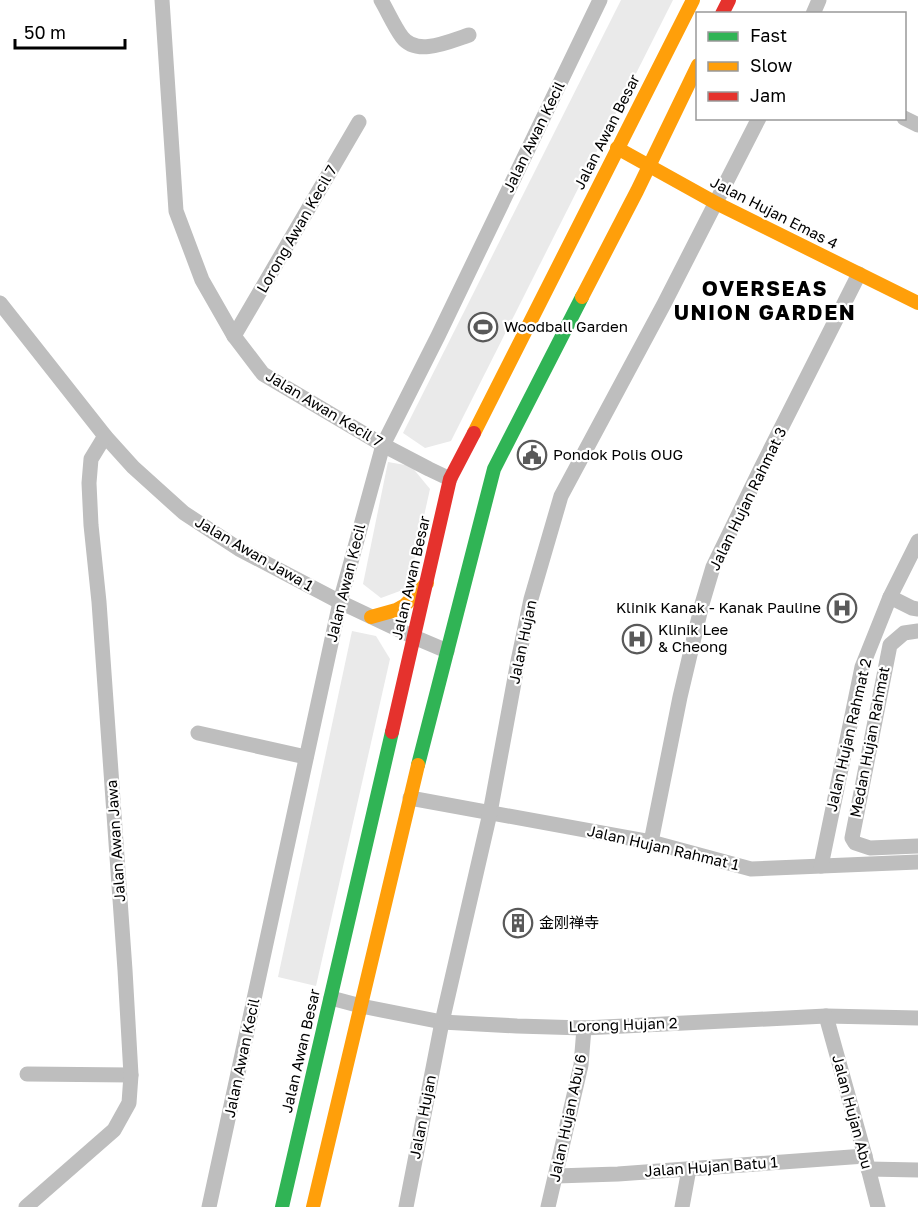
<svg xmlns="http://www.w3.org/2000/svg" width="918" height="1207" viewBox="0 0 918 1207" font-family="'Golos Text','Noto Sans SC',sans-serif">
<style>
.green{fill:#eaeaea}
.lines{fill:none;stroke-linecap:round;stroke-linejoin:round}
.street{stroke:#bebebe;stroke-width:15}
.fast{stroke:#30b455;stroke-width:14}
.slow{stroke:#ff9f0a;stroke-width:14}
.jam{stroke:#e5322d;stroke-width:14}
.labels{text-anchor:middle;stroke-width:4.5;stroke-linejoin:round;paint-order:stroke}
.street-label{font-size:15px;fill:#000;stroke:#fff}
.poi-label{font-size:15px;fill:#000;stroke:#fff;text-anchor:start}
.district-label{font-size:21px;font-weight:bold;letter-spacing:1.5px;fill:#000;stroke:#fff}
</style>
<rect width="100%" height="100%" fill="#fff"/>
<g class="green">
<path d="M621 0H673L451 441 425 448 403 433Z"/>
<path d="M388 462 411 466 430 489 408 588 381 598 363 584Z"/>
<path d="M352 631 376 636 390 659 316 986 278 977Z"/>
</g>
<g class="lines">
<g class="street">
<path d="M162 0 176 211 202 280 234 336 263 374 383 445 429 469 450 479"/>
<path d="M381 0C388 12 394 26 402 37 417 57 450 41 469 35"/>
<path d="M813 14 819 0"/>
<path d="M904 118 918 125"/>
<path d="M0 303 105 436 133 467 184 513 239 549 340 602 414 637 447 651"/>
<path d="M234 336 359 122"/>
<path d="M890 597 912 608 918 609"/>
<path d="M918 631 904 633 890 645 852 838 855 843 870 848 918 846"/>
<path d="M198 733 306 757"/>
<path d="M410 798 651 842 751 869 918 862"/>
<path d="M651 842 680 697 702 604 713 567 762 466 859 274"/>
<path d="M821 866 862 667 890 597 918 541"/>
<path d="M331 998 361 1006 442 1022 517 1026 584 1028 826 1016 918 1018"/>
<path d="M826 1016 865 1156 878 1207"/>
<path d="M27 1074 131 1075"/>
<path d="M868 1169 918 1170"/>
<path d="M556 1176 618 1174 865 1156"/>
<path d="M26 1207 114 1130 129 1103 131 1075 125 970 99 602 91 525 89 483 91 459 105 436"/>
<path d="M209 1207 340 602 383 445 438 336 600 0"/>
<path d="M406 1207 442 1022 490 813 518 661 531 599 561 496 664 304 759 118"/>
<path d="M548 1207 581 1065 584 1028"/>
<path d="M682 1207 689 1169"/>
</g>
<g class="fast">
<path d="M418 765 494 469 582 297"/>
<path d="M282 1207 392 732"/>
</g>
<g class="slow">
<path d="M617 148 716 203 918 303"/>
<path d="M582 297 637 191 698 65"/>
<path d="M474 433 693 0"/>
<path d="M371 617 396 610 405 605 427 583"/>
<path d="M313 1207 418 765"/>
</g>
<g class="jam">
<path d="M722 14 729 0"/>
<path d="M392 732 450 479 474 433"/>
</g>
</g>
<defs>
<g id="stadium-ring" transform="scale(1.5)"><circle r="9.5" fill="#fff" stroke="#595959" stroke-width="1.5"/><path d="M0-5a6.5 5 0 1 0 0 10a6.5 5 0 1 0 0-10ZM-3.5-1.8h7v3.6h-7Z" fill="#595959"/></g>
<g id="civic-ring" transform="scale(1.5)"><circle r="9.5" fill="#fff" stroke="#595959" stroke-width="1.5"/><path d="M-.6-6.5H3V-4.5H.6V-3L4-1V1h2V6H-6V1h2V-1L-.6-3ZM-1.2 2.5V6h2.4V2.5Z" fill="#595959"/></g>
<g id="hospital-ring" transform="scale(1.5)"><circle r="9.5" fill="#fff" stroke="#595959" stroke-width="1.5"/><path d="M-5-5h3v3.5h4V-5h3V5h-3V1.5h-4V5h-3Z" fill="#595959"/></g>
<g id="building-ring" transform="scale(1.5)"><circle r="9.5" fill="#fff" stroke="#595959" stroke-width="1.5"/><path d="M-4-6H4V6H1V3H-1V6H-4ZM-2.5-4.3h1.7v1.8h-1.7ZM.8-4.3h1.7v1.8H.8ZM-2.5-1h1.7V.8h-1.7ZM.8-1h1.7V.8H.8Z" fill="#595959"/></g>
</defs>
<g fill-rule="evenodd">
<use href="#stadium-ring" x="483" y="327"/>
<use href="#civic-ring" x="532" y="455"/>
<use href="#hospital-ring" x="842" y="608"/>
<use href="#hospital-ring" x="637" y="639"/>
<use href="#building-ring" x="518" y="923"/>
</g>
<g class="labels">
<g class="street-label">
<text transform="translate(607 132) rotate(-63)" y="5">Jalan Awan Besar</text>
<text transform="translate(534 137) rotate(-64)" y="5">Jalan Awan Kecil</text>
<text transform="translate(774 213) rotate(27)" y="5">Jalan Hujan Emas 4</text>
<text transform="translate(297 229) rotate(-60)" y="5">Lorong Awan Kecil 7</text>
<text transform="translate(324 409) rotate(31)" y="5">Jalan Awan Kecil 7</text>
<text transform="translate(748 499) rotate(-64)" y="5">Jalan Hujan Rahmat 3</text>
<text transform="translate(254 554) rotate(30)" y="5">Jalan Awan Jawa 1</text>
<text transform="translate(411 578) rotate(-77)" y="5">Jalan Awan Besar</text>
<text transform="translate(346 583) rotate(-76)" y="5">Jalan Awan Kecil</text>
<text transform="translate(523 642) rotate(-78)" y="5">Jalan Hujan</text>
<text transform="translate(849 735) rotate(-77)" y="5">Jalan Hujan Rahmat 2</text>
<text transform="translate(870 742) rotate(-79)" y="5">Medan Hujan Rahmat</text>
<text transform="translate(116 841) rotate(-94)" y="5">Jalan Awan Jawa</text>
<text transform="translate(663 848) rotate(13)" y="5">Jalan Hujan Rahmat 1</text>
<text transform="translate(623 1025) rotate(-2)" y="5">Lorong Hujan 2</text>
<text transform="translate(301 1051) rotate(-77)" y="5">Jalan Awan Besar</text>
<text transform="translate(242 1058) rotate(-78)" y="5">Jalan Awan Kecil</text>
<text transform="translate(852 1112) rotate(75)" y="5">Jalan Hujan Abu</text>
<text transform="translate(423 1117) rotate(-79)" y="5">Jalan Hujan</text>
<text transform="translate(568 1118) rotate(-78)" y="5">Jalan Hujan Abu 6</text>
<text transform="translate(711 1167) rotate(-4)" y="5">Jalan Hujan Batu 1</text>
</g>
<g class="poi-label">
<text x="504" y="332">Woodball Garden</text>
<text x="553" y="460">Pondok Polis OUG</text>
<text x="821" y="613" text-anchor="end">Klinik Kanak - Kanak Pauline</text>
<text x="658" y="635">Klinik Lee<tspan x="658" dy="17">&amp; Cheong</tspan></text>
<text x="539" y="928">金刚禅寺</text>
</g>
<g class="district-label">
<text x="765" y="296">OVERSEAS<tspan x="765" dy="24">UNION GARDEN</tspan></text>
</g>
</g>
<rect x="696" y="12" width="210" height="108" fill="#ffffff" stroke="#999999" stroke-width="1.5"/>
<rect x="708" y="32" width="30" height="9" fill="#30b455" stroke="#999999" stroke-width="1.5"/>
<text x="750" y="42" font-size="18" fill="#000000">Fast</text>
<rect x="708" y="62" width="30" height="9" fill="#ff9f0a" stroke="#999999" stroke-width="1.5"/>
<text x="750" y="72" font-size="18" fill="#000000">Slow</text>
<rect x="708" y="92" width="30" height="9" fill="#e5322d" stroke="#999999" stroke-width="1.5"/>
<text x="750" y="102" font-size="18" fill="#000000">Jam</text>
<path d="M15 39v9h110v-9" fill="none" stroke="#000000" stroke-width="3"/>
<text x="24" y="39" font-size="18" fill="#000000" stroke="#ffffff" stroke-width="4.5" paint-order="stroke">50 m</text>
</svg>
